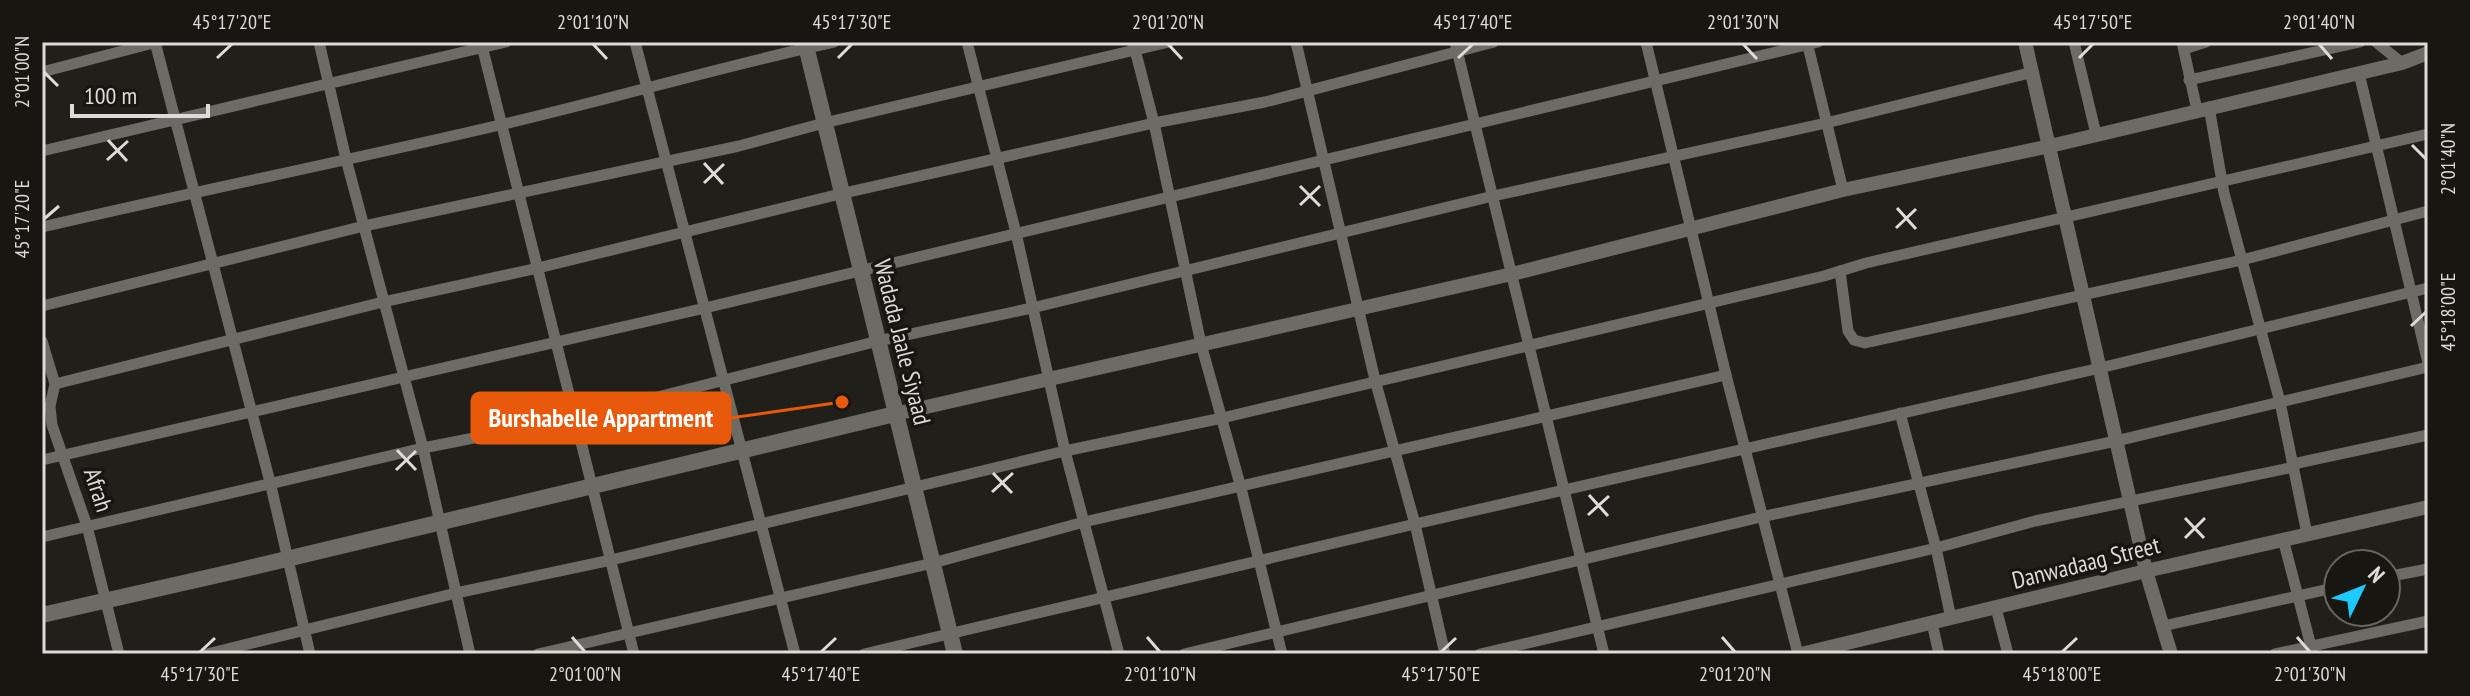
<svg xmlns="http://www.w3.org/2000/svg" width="2470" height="696" viewBox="0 0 2470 696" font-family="'PT Sans Narrow',sans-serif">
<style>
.pitch{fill:#004226}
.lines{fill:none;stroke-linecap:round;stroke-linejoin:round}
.minor{stroke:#6d6b65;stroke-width:11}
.tertiary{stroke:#6d6b65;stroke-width:14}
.secondary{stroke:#6d6b65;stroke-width:16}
.ticks{fill:none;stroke:#dddcd9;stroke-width:3}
.labels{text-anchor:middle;stroke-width:7;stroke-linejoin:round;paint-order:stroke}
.street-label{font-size:24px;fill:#dddcd9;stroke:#171611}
.leader{fill:none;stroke:#e8590c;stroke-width:3}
.callout-dot{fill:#e8590c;stroke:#171611;stroke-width:3}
.callout{fill:#e8590c;stroke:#e8590c;stroke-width:3}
.callout-label{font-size:26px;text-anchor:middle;font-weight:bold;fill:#fff}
.neatline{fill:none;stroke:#dddcd9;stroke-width:3}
.ticks-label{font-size:20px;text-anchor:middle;fill:#dddcd9}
</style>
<rect width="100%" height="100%" fill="#201f1a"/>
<path class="pitch" d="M718 391 729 439 703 444 692 396Z"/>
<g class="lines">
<g class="minor">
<path d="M155 42 270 482 310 654"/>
<path d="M319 42 346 159 423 448 470 654"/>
<path d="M481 42 634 654"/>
<path d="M635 42 795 654"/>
<path d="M967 42 1016 233 1065 451 1119 654"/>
<path d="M1133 42 1154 123 1201 344 1241 488 1282 654"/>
<path d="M1296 42 1375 380 1415 524 1445 654"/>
<path d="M1455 42 1604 654"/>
<path d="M1646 42 1726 375 1798 654"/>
<path d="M1807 42 1843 190"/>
<path d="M2074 42 2096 134"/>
<path d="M2182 42 2197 110"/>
<path d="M2376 42 2402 63"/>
<path d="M2184 49 2206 42"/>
<path d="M42 72 157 42"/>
<path d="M2359 73 2428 363"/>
<path d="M2189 80 2360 42"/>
<path d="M2209 107 2224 193 2280 402 2307 534"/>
<path d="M42 151 506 42"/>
<path d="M42 227C196 191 351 160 504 124 615 98 723 66 834 42"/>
<path d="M1840 271 1848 331 1854 340 1865 343 2242 260 2428 211"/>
<path d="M42 306 364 226 739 146 824 123 1169 42"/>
<path d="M42 341 55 384 50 406 52 425 87 526 119 654"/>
<path d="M55 384 383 302 538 268 840 194 1154 123 1265 102 1494 42"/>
<path d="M1900 413 1936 548 1951 618"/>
<path d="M42 460 705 308 1818 42"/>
<path d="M2293 464 2428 435"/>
<path d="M42 537 423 448 575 418 878 341 1032 308 1493 196 1826 123 2033 72"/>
<path d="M2283 539 2313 654"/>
<path d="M2386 577 2428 569"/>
<path d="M1996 608 2008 654"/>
<path d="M1932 623 1939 654"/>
<path d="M2163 626 2338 587"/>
<path d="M207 654 456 593 611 560 1065 451 1222 418 1824 276 1866 263 2428 134"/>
<path d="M538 654 933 563 1084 522 1726 375"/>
<path d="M864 654 1415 524 2100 368 2428 288"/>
<path d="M1184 654 1761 517 2116 441 2428 367"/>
<path d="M1480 654 1936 548 2035 521 2294 467"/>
<path d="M2275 654 2428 621"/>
</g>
<g class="tertiary">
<path d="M2025 42 2146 571 2171 654"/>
<path d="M895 414 1512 274 1843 190 2050 146 2402 63 2428 53"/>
<path d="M1801 654 2146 571 2428 507"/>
</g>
<g class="secondary">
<path d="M805 42 955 654"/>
<path d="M42 615 236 571 895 414"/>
</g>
</g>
<path class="ticks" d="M593 44 607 59M1168 44 1182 59M1743 44 1757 59M2319 44 2332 59M217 58 232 44M838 58 852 44M1458 58 1473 44M2079 58 2093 44M44 72 58 86M108 140 127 161M2412 145 2426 159M107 160 128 141M704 163 723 184M704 183 724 164M1300 186 1320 206M1300 205 1320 186M1897 208 1916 229M44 219 59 206M1896 228 1916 209M2411 326 2426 312M397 450 416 470M396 470 416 451M993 473 1012 493M992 492 1013 473M1589 495 1608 516M1588 515 1609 496M2185 518 2204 538M2185 538 2205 518M572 637 585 652M1147 637 1160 652M1722 637 1735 652M2297 637 2310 652M200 652 215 638M821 652 836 638M1441 652 1456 638M2062 652 2077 638"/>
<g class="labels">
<g class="street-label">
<text transform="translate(902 342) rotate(76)" y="8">Wadada Jaale Siyaad</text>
<text transform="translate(98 490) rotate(72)" y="8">Afrah</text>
<text transform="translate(2086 563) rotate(-14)" y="8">Danwadaag Street</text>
</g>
</g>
<path class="leader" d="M842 402L730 418"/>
<circle class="callout-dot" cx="842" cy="402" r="8"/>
<rect class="callout" x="472" y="393" width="258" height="50" rx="8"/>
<g class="callout-label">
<text x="601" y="427">Burshabelle Appartment</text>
</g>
<rect width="2470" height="696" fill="none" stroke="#171611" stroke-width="88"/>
<g transform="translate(2362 588) rotate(47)"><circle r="38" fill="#171611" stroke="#666561" stroke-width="2"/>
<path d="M0-6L14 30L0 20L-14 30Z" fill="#1ec9fd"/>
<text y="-12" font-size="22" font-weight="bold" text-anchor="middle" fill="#dddcd9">N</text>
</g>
<path d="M72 104v12h136v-12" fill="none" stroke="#dddcd9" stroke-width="4"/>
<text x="84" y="104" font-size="24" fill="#dddcd9" stroke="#171611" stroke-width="6" paint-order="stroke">100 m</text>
<rect x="44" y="44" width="2382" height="608" class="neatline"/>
<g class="ticks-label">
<text x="232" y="29">45°17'20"E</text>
<text x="593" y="29">2°01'10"N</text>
<text x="852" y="29">45°17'30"E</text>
<text x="1168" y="29">2°01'20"N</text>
<text x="1473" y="29">45°17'40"E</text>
<text x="1743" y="29">2°01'30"N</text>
<text x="2093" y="29">45°17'50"E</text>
<text x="2319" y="29">2°01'40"N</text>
<text transform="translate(22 72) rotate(-90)" y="7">2°01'00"N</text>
<text transform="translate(2448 159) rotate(-90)" y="7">2°01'40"N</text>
<text transform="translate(22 219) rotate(-90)" y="7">45°17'20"E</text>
<text transform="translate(2448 312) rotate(-90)" y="7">45°18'00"E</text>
<text x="200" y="681">45°17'30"E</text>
<text x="585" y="681">2°01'00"N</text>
<text x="821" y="681">45°17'40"E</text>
<text x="1160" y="681">2°01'10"N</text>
<text x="1441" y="681">45°17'50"E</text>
<text x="1735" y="681">2°01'20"N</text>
<text x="2062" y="681">45°18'00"E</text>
<text x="2310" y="681">2°01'30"N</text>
</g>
</svg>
